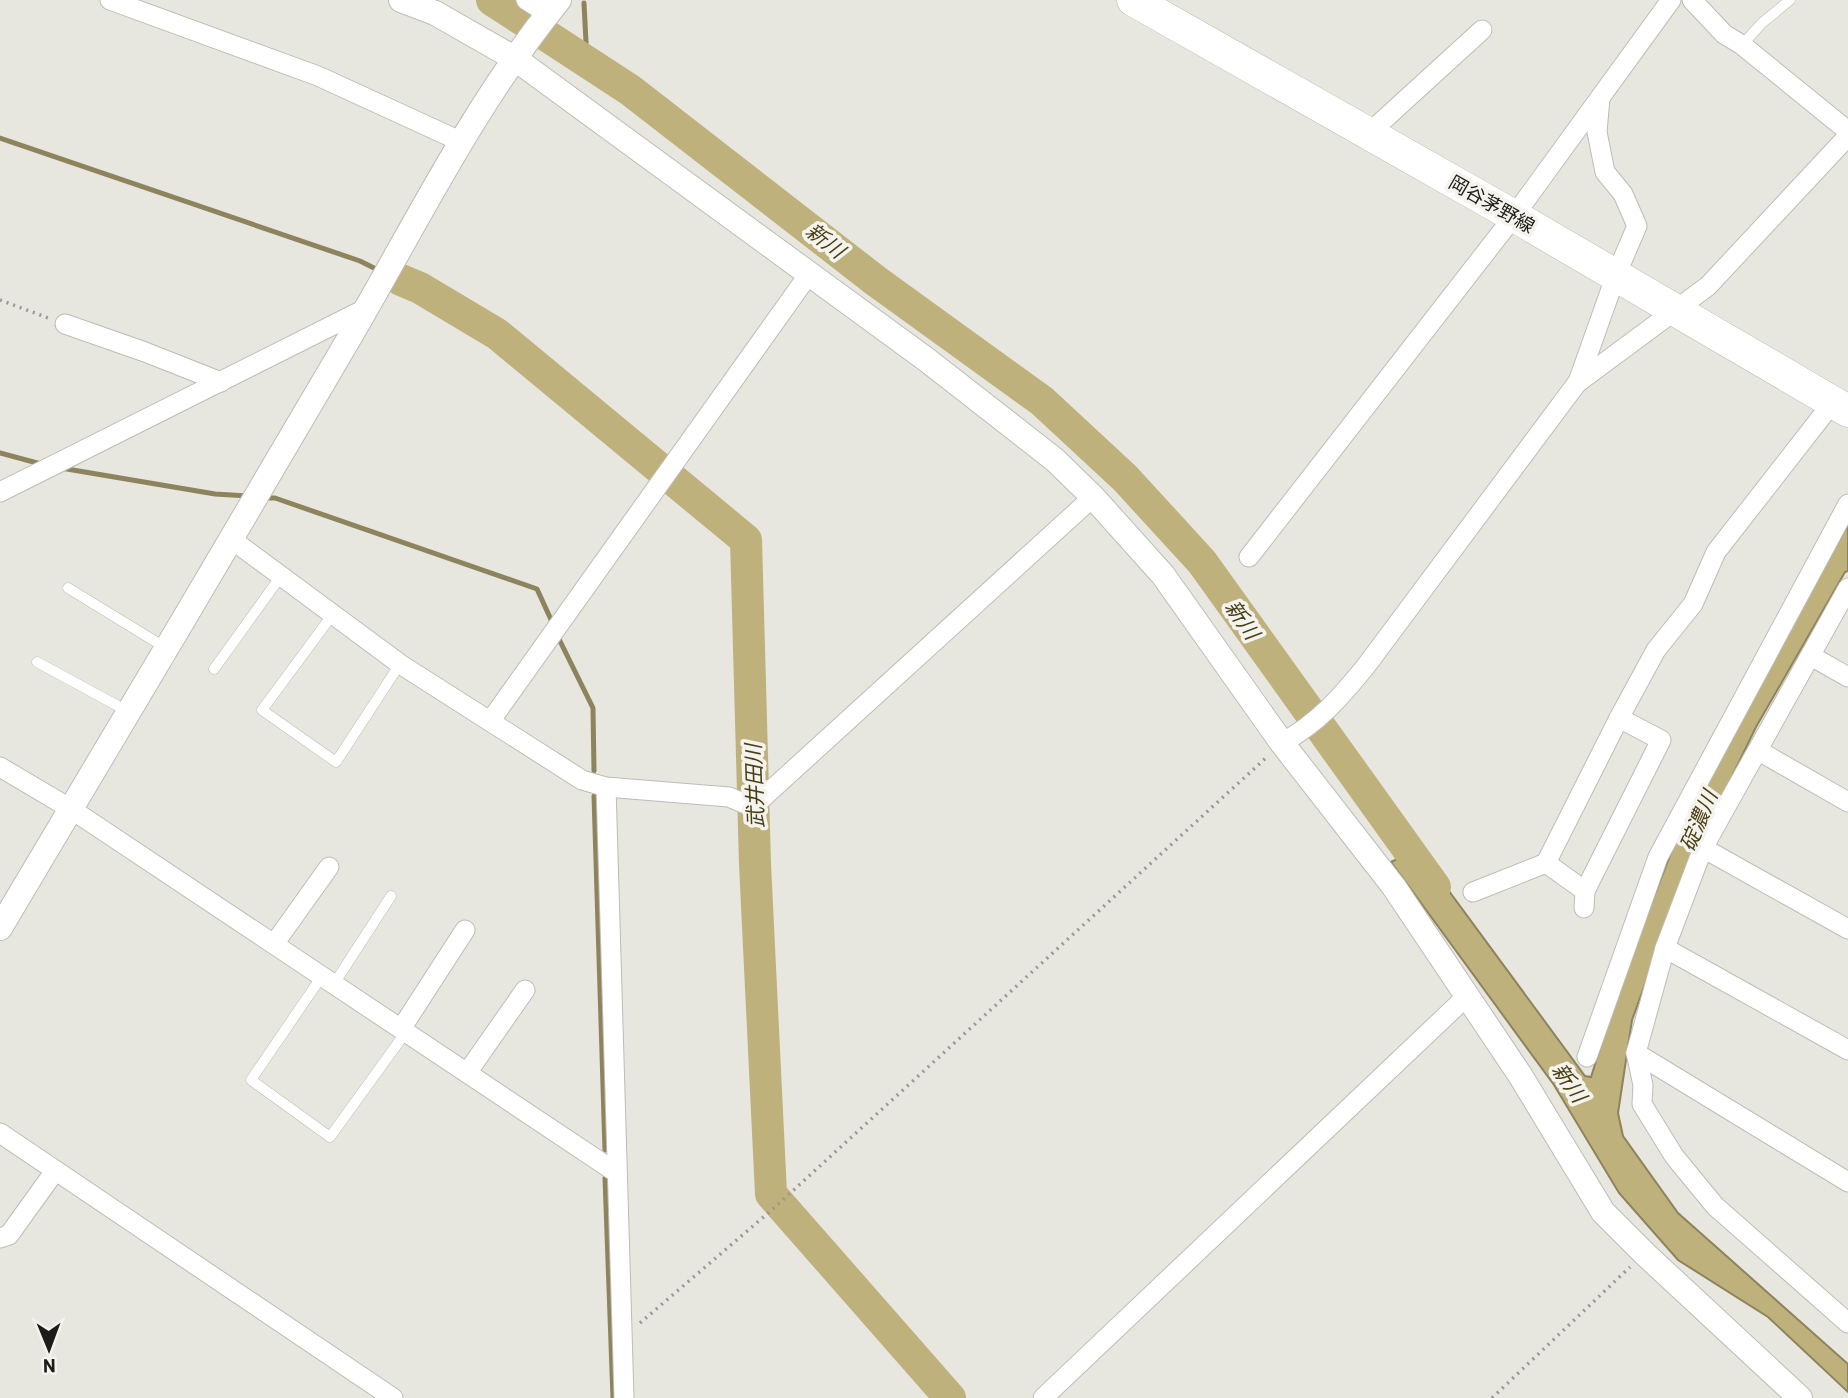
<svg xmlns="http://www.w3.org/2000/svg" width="1848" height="1398" viewBox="0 0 1848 1398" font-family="Barlow,'Noto Sans JP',sans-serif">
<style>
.water{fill:#beb17b;stroke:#8d845e;stroke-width:2}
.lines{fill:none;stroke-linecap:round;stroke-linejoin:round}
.stream{stroke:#8d845e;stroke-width:5}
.river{stroke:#beb17b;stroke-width:32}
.service-casing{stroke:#bebcb6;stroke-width:11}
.minor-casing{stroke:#bebcb6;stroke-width:21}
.tertiary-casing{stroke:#bebcb6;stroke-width:26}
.primary-casing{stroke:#bebcb6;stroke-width:33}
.path{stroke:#999993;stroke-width:3.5;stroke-dasharray:2 5;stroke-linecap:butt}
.service{stroke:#fff;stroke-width:10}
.minor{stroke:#fff;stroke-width:19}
.tertiary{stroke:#fff;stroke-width:24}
.primary{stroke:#fff;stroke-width:32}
.labels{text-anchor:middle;stroke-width:7;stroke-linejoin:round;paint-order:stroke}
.street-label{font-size:19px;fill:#1c1c19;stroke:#f5f3ed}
.water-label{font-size:21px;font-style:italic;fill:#493f14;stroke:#f5f3ed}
</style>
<rect width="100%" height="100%" fill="#e7e6df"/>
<path class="water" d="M1848 525V571L1845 572 1756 727 1706 830 1674 904 1632 1020 1618 1113 1623 1136 1678 1213 1848 1364V1392L1768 1317 1678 1260 1619 1193 1554 1085 1391 862 1418 849 1585 1076 1591 1077 1623 976 1680 830 1739 715Z"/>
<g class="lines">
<g class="stream">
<path d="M584 3 587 62"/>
<path d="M0 138 360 261 380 271"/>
<path d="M0 453 41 464"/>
<path d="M61 468 215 494 248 496"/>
<path d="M265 498H275L537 589 553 624"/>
<path d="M558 637 593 708 594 771"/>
<path d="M594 796 605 1150"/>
<path d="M605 1178 613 1398"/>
</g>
<g class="river">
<path d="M492 0 630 90 876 281 1042 401 1125 478 1202 562 1435 887"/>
<path d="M401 280 420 288 497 334 746 540 755 864 771 1194 950 1398"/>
</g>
<g class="service-casing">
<g id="service">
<path d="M1742 45 1762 23 1790 0"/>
<path d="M68 588 166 648"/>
<path d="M333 614 262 710 336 762 400 664"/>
<path d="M37 662 129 712"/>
<path d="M214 669 281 576"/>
<path d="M322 976 251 1080 330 1137 406 1032"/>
<path d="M334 984 391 896"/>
</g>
</g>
<g class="minor-casing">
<g id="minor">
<path d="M110 0 318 76 462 142"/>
<path d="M526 0 548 14"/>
<path d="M1692 0 1724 34 1742 45 1848 131"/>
<path d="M1368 134 1482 30"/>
<path d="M65 324 145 352 221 382"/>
<path d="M1578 382 1616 275 1637 226 1623 194 1605 172 1597 132 1600 98"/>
<path d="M0 492 367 308"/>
<path d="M231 539 400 664 582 780 606 787 729 797 743 803H757L1093 497"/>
<path d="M1249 557 1514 216 1671 0"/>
<path d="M1848 588 1703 848 1665 948 1636 1053 1643 1085 1642 1104 1674 1156 1715 1206 1848 1323"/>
<path d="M1811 656 1848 677"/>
<path d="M491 720 809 274"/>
<path d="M1282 743C1319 722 1340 698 1366 666L1577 383 1708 286 1848 136"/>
<path d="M1759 751 1848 802"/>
<path d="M0 767 71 809 617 1173"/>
<path d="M606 787 624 1398"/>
<path d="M1703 848 1848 929"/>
<path d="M1546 863 1585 891 1584 908"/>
<path d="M1585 891 1661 740 1619 718"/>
<path d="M1473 892 1546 863 1619 718 1656 650 1693 604 1716 552 1833 402"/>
<path d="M274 944 329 867"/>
<path d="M1665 948 1848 1050"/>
<path d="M401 1029 465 930"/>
<path d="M1636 1053 1848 1182"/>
<path d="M1587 1057 1658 857 1848 504"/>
<path d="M467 1073 525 990"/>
<path d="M0 1133 393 1398"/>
<path d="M0 1238 9 1235 55 1171"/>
<path d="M1043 1398 1467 996"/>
</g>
</g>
<g class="tertiary-casing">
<g id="tertiary">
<path d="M401 0 435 13 514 58 927 360 1055 460 1093 497 1163 575 1282 743 1394 887 1520 1075 1603 1212 1645 1254 1800 1398"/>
<path d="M0 928C117 733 232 538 347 342 415 226 474 104 559 0"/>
</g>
</g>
<g class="primary-casing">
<path id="primary" d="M1133 0 1514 216 1848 411"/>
</g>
<g class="path">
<path d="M0 300 51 319"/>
<path d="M640 1323 774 1208 1268 756"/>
<path d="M1492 1398 1630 1267"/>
</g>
<use href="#service" class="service"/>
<use href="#minor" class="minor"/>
<use href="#tertiary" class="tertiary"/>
<use href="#primary" class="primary"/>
</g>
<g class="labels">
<g class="street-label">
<text transform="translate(1492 204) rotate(30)" y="7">岡谷茅野線</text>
</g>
<g class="water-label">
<text transform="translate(825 241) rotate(38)" y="7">新川</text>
<text transform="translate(1242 620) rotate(55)" y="7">新川</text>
<text transform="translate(755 786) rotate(-92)" y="7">武井田川</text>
<text transform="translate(1699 821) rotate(-67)" y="7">碇濃川</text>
<text transform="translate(1569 1083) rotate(55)" y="7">新川</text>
</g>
</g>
<g transform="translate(49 1349) rotate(179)" stroke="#f5f3ed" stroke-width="5" paint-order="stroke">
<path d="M0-5L12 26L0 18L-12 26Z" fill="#1c1c19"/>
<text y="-10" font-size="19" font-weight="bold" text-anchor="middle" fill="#1c1c19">N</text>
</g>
</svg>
